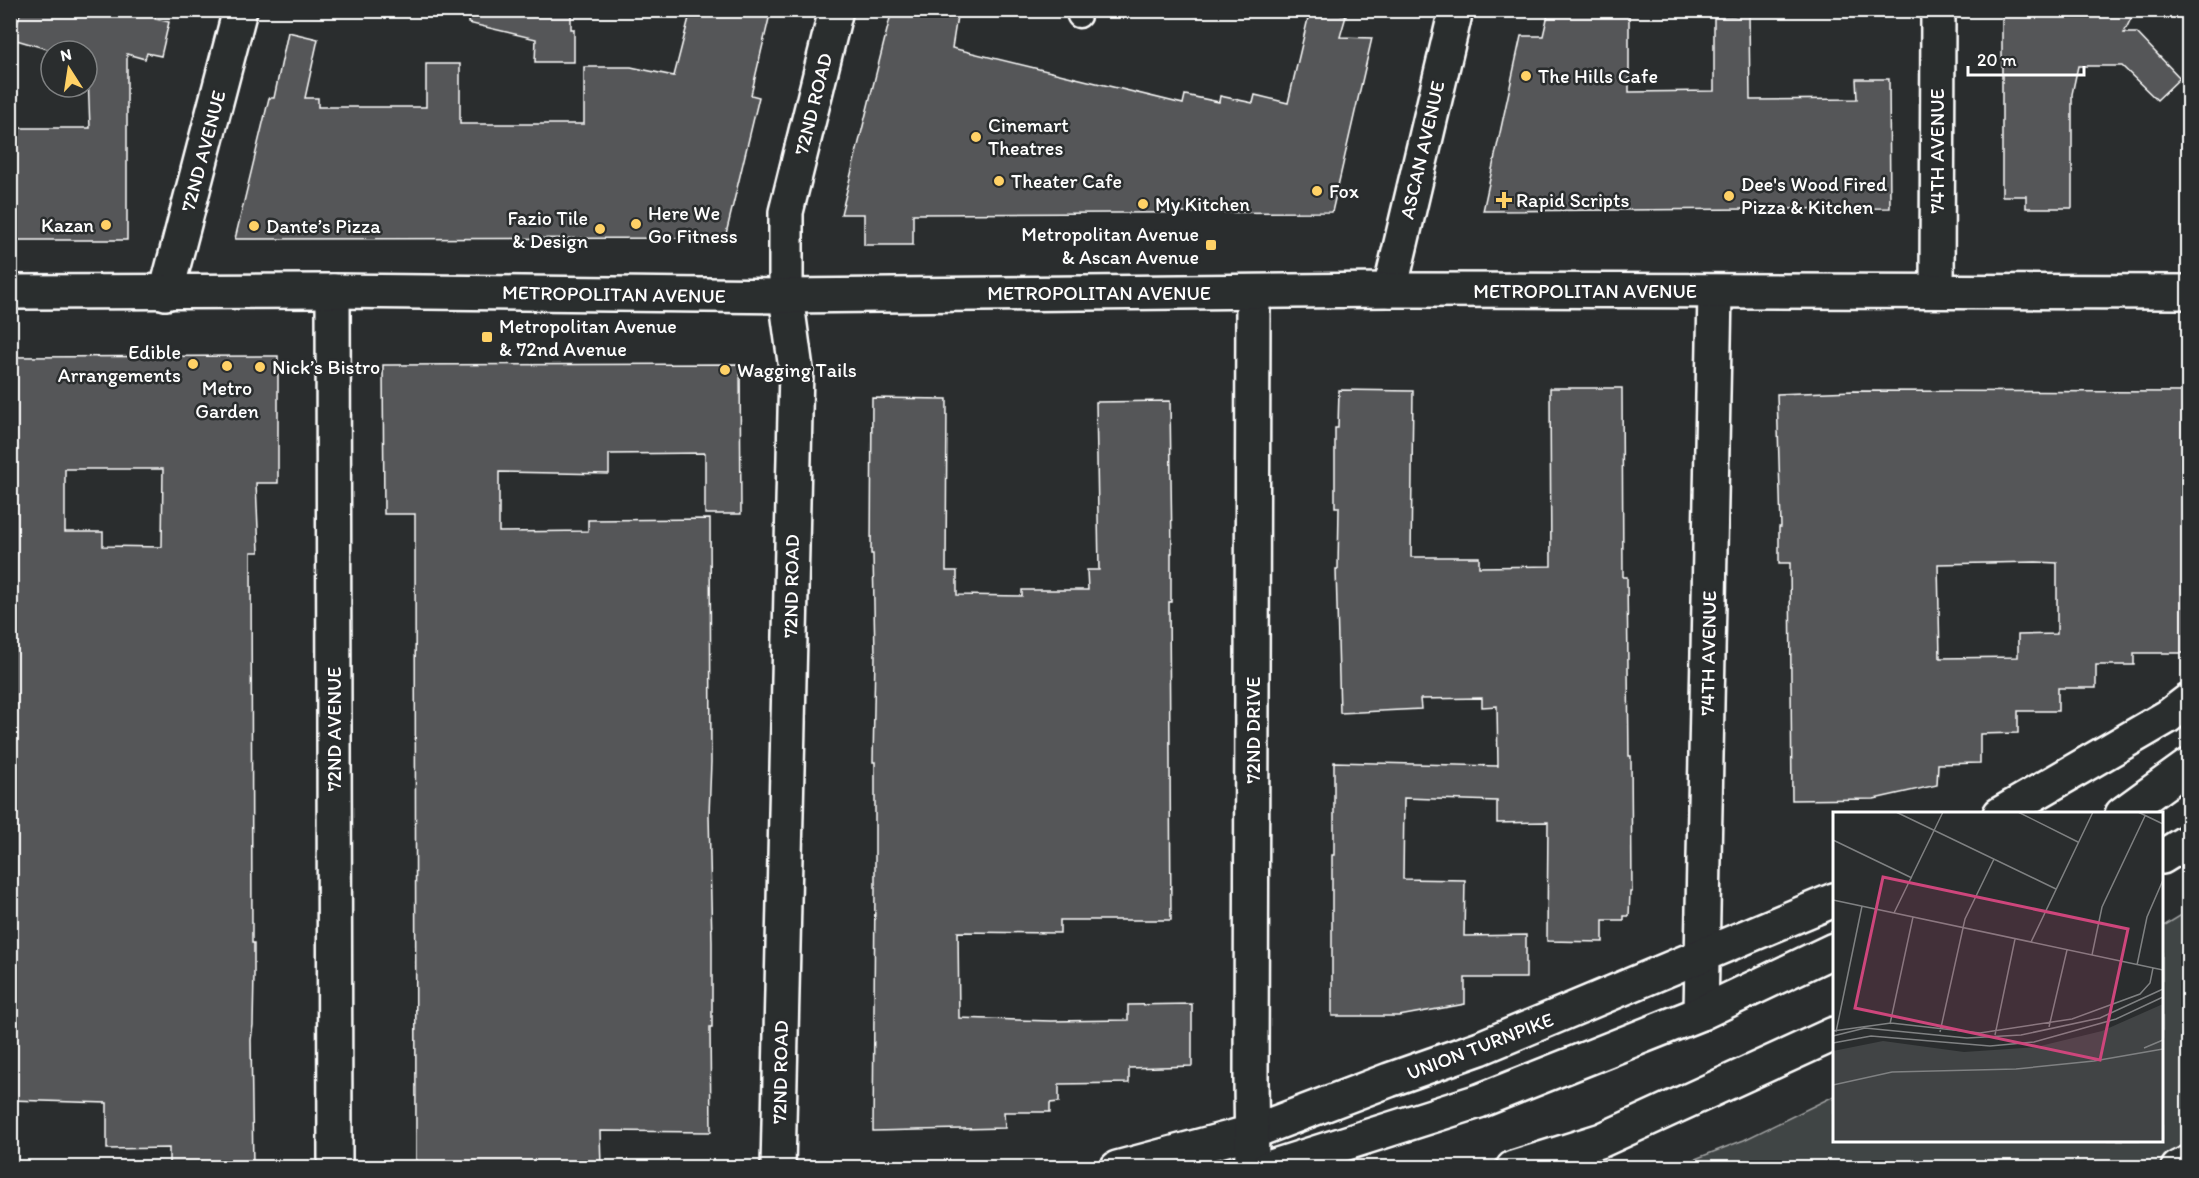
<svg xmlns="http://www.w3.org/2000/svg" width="2199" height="1178" viewBox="0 0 2199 1178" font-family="Itim,sans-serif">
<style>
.green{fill:#414445;stroke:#a0a2a2;stroke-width:1.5}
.building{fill:#555758;stroke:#fff;stroke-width:1.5;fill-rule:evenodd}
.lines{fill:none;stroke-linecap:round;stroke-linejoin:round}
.lane-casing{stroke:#fff;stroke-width:27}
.street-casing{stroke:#fff;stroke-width:38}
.secondary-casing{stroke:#fff;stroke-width:38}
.highway-casing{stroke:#fff;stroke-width:38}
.lane{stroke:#2a2d2e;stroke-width:22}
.street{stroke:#2a2d2e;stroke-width:33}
.secondary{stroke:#2a2d2e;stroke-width:33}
.highway{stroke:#2a2d2e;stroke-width:33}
.poi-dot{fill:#ffd166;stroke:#2a2d2e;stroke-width:2}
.labels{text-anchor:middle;stroke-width:5;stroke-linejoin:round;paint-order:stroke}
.poi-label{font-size:20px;fill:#fff;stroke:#2a2d2e;text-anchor:start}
.street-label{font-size:20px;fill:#fff;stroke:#2a2d2e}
.inset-road{fill:none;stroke:#7f8182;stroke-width:1.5}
.view{fill:#ce467c;fill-opacity:0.15;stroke:#ce467c;stroke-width:3}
.inset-edge{fill:none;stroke:#fff;stroke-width:3}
</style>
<rect width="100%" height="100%" fill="#2a2d2e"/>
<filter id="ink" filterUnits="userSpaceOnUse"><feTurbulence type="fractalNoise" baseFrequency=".0167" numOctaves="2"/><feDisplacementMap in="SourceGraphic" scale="12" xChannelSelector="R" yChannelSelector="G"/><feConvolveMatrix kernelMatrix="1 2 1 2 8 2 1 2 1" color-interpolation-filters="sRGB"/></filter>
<g filter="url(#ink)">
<path class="green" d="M2188 911V1167L1672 1168 1744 1140 1834 1096V1140H2162V927Z"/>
<g class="building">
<path d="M21 10H157L155 19 169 22 161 56 147 53 145 59 127 54V240H10V128H90L87 51H54L13 39Z"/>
<path d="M691 10H771L751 95 759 97 725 238 235 239 269 98H274L288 32 318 39 305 98H318V107H426V64H460V124H584V67H631L674 76Z"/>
<path d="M892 10H958L952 48 1183 104 1185 95 1219 102 1220 96 1253 103 1255 95 1288 103 1310 10H1342L1341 15 1346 16 1340 37 1372 38 1332 212 913 214V245H864V214H841Z"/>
<path d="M1549 10H1629V92L1714 91V16L1749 15 1750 100 1857 99 1856 79H1889L1890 208 1483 211 1521 36H1543Z"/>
<path d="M2002 10 2134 12 2124 33H2137L2180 78 2157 100 2122 66H2078L2072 94V208H2026V196H2002Z"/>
<path d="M469 11H571V29H574V62H535L536 39 468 23Z"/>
<path d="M278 356V483H256L259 552H251L252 943H254V974L253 1025 251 1040 253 1167H169V1148L107 1149V1103L10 1100V357ZM65 469H163L162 547 103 546V532H65Z"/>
<path d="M740 364 741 514H705V453L609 454V474L499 472V532L588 531V520L710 519 711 762 709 815 712 942V1027H710L711 1132 600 1131 601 1167H416L415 514H384L383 365Z"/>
<path d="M1550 388H1622L1623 577H1627L1629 756H1631L1632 892H1630L1629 916H1624V920H1603V942L1547 941 1548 822 1497 823V801L1404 798 1403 879 1465 880 1464 936 1526 935V978H1465V1004L1399 1016H1332V855H1334V762L1498 766 1497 706 1482 707V698L1420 699 1421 709 1340 713 1336 569H1338L1339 507H1335V428H1338L1339 390 1413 391 1411 557H1479V567L1551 566Z"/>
<path d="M1853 391 2188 392V653H2134V665H2096V688H2058V711H2018V733L1980 734V763L1938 764 1937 785 1874 799 1792 800 1790 563H1779V527H1781L1777 394ZM2036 562 2057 563V634L2018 635V657L1940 658 1938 564Z"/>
<path d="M872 398 947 399 946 571H957V595L1022 596V590H1088L1087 570H1099L1096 402 1170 401 1172 553H1171V602H1169L1171 920H1060V933L958 932 959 1018 1051 1021 1128 1020V1005L1192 1004V1066L1129 1068V1083L1059 1084V1102L1050 1103V1112H1004L1005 1128 873 1131 875 889V762H873L875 655 873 554H871Z"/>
</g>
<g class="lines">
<g class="lane-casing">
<path id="lane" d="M1079 16 1080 10"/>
</g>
<g class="street-casing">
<g id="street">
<path d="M1390 290 1456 10"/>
<path d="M333 291 335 1168"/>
<path d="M1937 291 1938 10"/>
<path d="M166 293 240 10"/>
<path d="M2000 814 2167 717 2188 701"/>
<path d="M1701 1013 1715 292"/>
<path d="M778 1168 796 369 786 296V212L836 10"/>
<path d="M1117 1168 1252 1132 1389 1080 1480 1048 1834 900"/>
<path d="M1252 1168 1251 1080 1253 292"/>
</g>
</g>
<g class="secondary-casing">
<g id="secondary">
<path d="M10 292 333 291 786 296 1390 290 2188 292"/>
<path d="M2122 814 2188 766"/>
<path d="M2162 857 2188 841"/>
<path d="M1268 1168 1479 1101 1701 1013 1834 950"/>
<path d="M1513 1168 1602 1140 1834 1034"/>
</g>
</g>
<g class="highway-casing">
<path id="highway" d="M2178 1168 2188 1163"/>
</g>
<use href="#lane" class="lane"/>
<use href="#street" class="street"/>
<use href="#secondary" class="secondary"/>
<use href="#highway" class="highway"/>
</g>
</g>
<g class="poi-dot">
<circle cx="1526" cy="76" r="6"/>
<circle cx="976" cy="137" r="6"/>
<circle cx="999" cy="181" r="6"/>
<circle cx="1317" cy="191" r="6"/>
<circle cx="1729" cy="196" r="6"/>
<path d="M1501 191h6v6h6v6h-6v6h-6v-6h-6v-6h6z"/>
<circle cx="1143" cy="204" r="6"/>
<circle cx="636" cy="224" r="6"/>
<circle cx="106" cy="225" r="6"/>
<circle cx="254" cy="226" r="6"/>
<circle cx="600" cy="229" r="6"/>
<rect x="1205" y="239" width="12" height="12" rx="3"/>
<rect x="481" y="331" width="12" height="12" rx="3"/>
<circle cx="193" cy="364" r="6"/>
<circle cx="227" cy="366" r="6"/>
<circle cx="260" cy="367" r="6"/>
<circle cx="725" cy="370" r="6"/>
</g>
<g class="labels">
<g class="poi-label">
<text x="1538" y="83">The Hills Cafe</text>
<text x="988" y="132">Cinemart<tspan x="988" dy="23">Theatres</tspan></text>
<text x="1011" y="188">Theater Cafe</text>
<text x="1741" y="191">Dee's Wood Fired<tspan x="1741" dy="23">Pizza &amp; Kitchen</tspan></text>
<text x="1329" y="198">Fox</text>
<text x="1516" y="207">Rapid Scripts</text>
<text x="1155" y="211">My Kitchen</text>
<text x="648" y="220">Here We<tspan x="648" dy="23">Go Fitness</tspan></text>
<text x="588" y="225" text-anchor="end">Fazio Tile<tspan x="588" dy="23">&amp; Design</tspan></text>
<text x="94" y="232" text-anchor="end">Kazan</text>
<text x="266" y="233">Dante’s Pizza</text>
<text x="1199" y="241" text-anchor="end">Metropolitan Avenue<tspan x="1199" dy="23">&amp; Ascan Avenue</tspan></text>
<text x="499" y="333">Metropolitan Avenue<tspan x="499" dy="23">&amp; 72nd Avenue</tspan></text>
<text x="181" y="359" text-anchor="end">Edible<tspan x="181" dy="23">Arrangements</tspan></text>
<text x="272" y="374">Nick’s Bistro</text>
<text x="737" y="377">Wagging Tails</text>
<text x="227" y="395" text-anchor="middle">Metro<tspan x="227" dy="23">Garden</tspan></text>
</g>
<g class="street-label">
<text transform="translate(813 104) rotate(-76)" y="7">72ND ROAD</text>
<text transform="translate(1422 150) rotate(-77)" y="7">ASCAN AVENUE</text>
<text transform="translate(203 151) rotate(-75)" y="7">72ND AVENUE</text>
<text transform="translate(1937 151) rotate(-90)" y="7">74TH AVENUE</text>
<text x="1585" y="298">METROPOLITAN AVENUE</text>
<text x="1099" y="300">METROPOLITAN AVENUE</text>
<text transform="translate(614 294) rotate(1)" y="7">METROPOLITAN AVENUE</text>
<text transform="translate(791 586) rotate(-89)" y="7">72ND ROAD</text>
<text transform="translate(1708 653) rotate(-89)" y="7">74TH AVENUE</text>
<text transform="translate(334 729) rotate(-90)" y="7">72ND AVENUE</text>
<text transform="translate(1253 730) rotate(-90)" y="7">72ND DRIVE</text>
<text transform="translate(1480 1046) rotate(-21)" y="7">UNION TURNPIKE</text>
<text transform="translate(780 1072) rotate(-89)" y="7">72ND ROAD</text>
</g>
</g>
<g transform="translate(1833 812)">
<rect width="330" height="330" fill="#2a2d2e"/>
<path d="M330 192V330H0V239L50 229 131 240 203 235 269 219Z" fill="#414445"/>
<path class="inset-road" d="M63 0 223 77M185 0 245 30M305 0 330 12M0 28 79 66M0 88 330 158M61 101 110 0M198 130 260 0M259 143 269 95 312 4M304 153 314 105 330 68M57 212 80 105M216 215 234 138M0 219 58 211 147 221 239 207 307 182 317 171 320 156M3 220 29 94M107 220 132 107 161 47M162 223 182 127M0 224 32 216 134 226 188 223 267 206 330 177M0 231 38 224 157 234 201 230 283 207 330 185M311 236 330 228M0 273 59 260 183 257 261 249 330 237"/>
<path class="view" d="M50 65 295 117 267 248 22 196Z"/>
<rect width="330" height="330" class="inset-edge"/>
</g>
<rect width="2199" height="1178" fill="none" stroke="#2a2d2e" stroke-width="36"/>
<rect x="18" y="18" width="2163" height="1142" fill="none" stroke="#fff" stroke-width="2" filter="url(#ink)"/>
<g transform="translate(69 69) rotate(348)"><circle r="28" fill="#2a2d2e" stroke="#7f8182" stroke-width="1.5"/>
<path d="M0-4.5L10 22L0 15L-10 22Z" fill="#ffd166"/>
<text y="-9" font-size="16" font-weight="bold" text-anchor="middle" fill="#ffffff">N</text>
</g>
<path d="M1968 66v9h116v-9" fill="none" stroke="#ffffff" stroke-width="3"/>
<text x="1977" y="66" font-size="18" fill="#ffffff" stroke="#2a2d2e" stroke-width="4.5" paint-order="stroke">20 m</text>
</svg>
